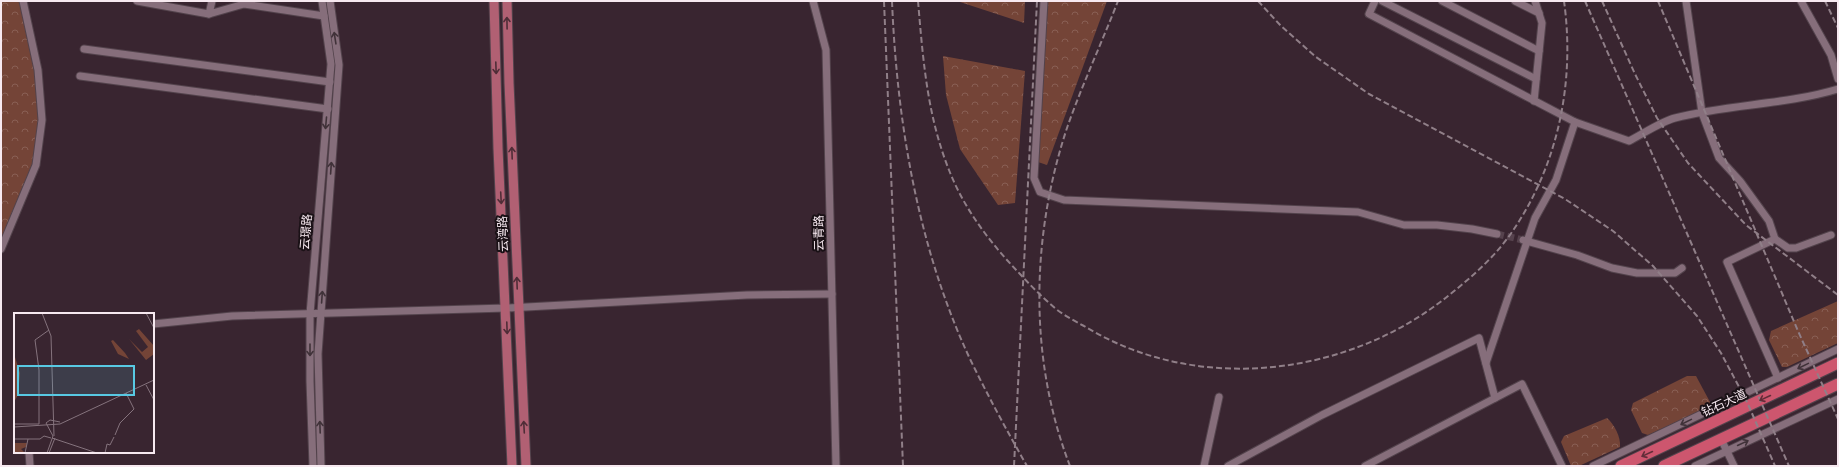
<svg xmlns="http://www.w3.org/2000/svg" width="1839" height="467" viewBox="0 0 1839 467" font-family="Rubik,'Noto Sans SC',sans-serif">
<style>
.forest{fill:url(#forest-crowns)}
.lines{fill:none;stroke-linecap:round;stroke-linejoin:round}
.minor-tunnel{stroke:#56424d;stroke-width:7;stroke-dasharray:7 3.5;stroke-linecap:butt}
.minor-casing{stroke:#53434c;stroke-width:9}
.major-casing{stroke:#53434c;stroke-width:11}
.highway-casing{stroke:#53434c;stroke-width:13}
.minor{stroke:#866e7b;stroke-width:7}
.major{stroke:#b16073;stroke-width:9}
.highway{stroke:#cd566e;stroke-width:11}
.rail{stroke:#907f88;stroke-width:2;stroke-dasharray:6 3;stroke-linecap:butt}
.oneway{stroke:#4f2d37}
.oneway2{stroke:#403239}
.oneway3{stroke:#622d39}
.labels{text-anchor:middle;stroke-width:4;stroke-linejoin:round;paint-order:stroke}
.street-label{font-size:12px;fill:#f7e9f0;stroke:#1a1116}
.inset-road{fill:none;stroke:#85737d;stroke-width:1}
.view{fill:#58c9e3;fill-opacity:0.15;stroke:#58c9e3;stroke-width:2}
.inset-edge{fill:none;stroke:#f7e9f0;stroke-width:2}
</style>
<defs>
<pattern id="forest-crowns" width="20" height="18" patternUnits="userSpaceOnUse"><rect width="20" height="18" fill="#744437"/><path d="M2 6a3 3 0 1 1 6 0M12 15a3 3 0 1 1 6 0" fill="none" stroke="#895f54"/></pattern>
</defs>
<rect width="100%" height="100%" fill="#392530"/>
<g class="forest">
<path d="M1 1H23L38 70 42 120 36 165 1 249Z"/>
<path d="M957 1H1025L1024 23Z"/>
<path d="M1045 1H1107L1047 165 1035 161Z"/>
<path d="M943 56 1025 71 1015 203 998 205 960 149 946 95Z"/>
<path d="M1838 301V343L1787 367H1782L1769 340 1771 331Z"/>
<path d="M1687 376H1696L1710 402 1709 407 1648 435 1642 433 1631 410 1633 403Z"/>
<path d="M1607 418C1614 424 1621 437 1620 447L1579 466H1571L1561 442 1564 436Z"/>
</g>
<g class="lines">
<path class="minor-tunnel" d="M1497 234 1523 240"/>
<g class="minor-casing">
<g id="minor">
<path d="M137 1 209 14"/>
<path d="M212 1 209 14 244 4 324 16"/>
<path d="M813 1 826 50 836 466"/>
<path d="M1044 1 1034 178 1040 192 1064 200 1358 212 1404 225H1437L1472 229 1497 234"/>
<path d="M1375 1 1369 14 1575 122"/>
<path d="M1382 1 1536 79"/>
<path d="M1442 1 1539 51"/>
<path d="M1515 1 1539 13"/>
<path d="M1686 1 1702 113 1719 158 1740 181 1769 221 1775 239 1788 248H1796L1831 235"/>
<path d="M1801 1 1831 55 1838 79"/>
<path d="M84 49 330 82"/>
<path d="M80 76 328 109"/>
<path d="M1534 101 1542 23 1535 1"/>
<path d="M1775 239 1727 262 1778 378"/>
<path d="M1523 240 1577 255 1612 268 1637 273H1675L1682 268"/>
<path d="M1 249 36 165 42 120 38 70 23 1"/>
<path d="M153 324 232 316 506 308 747 295 832 294"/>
<path d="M1486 363 1535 218 1556 180 1575 122 1629 141C1643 134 1660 122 1675 118 1729 104 1785 105 1838 89"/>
<path d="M1721 439 1734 466"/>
<path d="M29 452 30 466"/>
<path d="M313 466 310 381V314L331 64 322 1"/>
<path d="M321 466 318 354 339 65 330 1"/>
<path d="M1204 466 1219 397"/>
<path d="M1228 466 1322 415 1479 338 1495 398"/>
<path d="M1365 466 1522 384 1562 466"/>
<path d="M1593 466 1838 349"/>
<path d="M1695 466 1838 399"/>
</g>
</g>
<g class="major-casing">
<g id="major">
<path d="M494 1 498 148 512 466"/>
<path d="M507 1 509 83 526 466"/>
</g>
</g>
<g class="highway-casing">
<g id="highway">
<path d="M1621 466 1838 363"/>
<path d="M1664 466 1838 384"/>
</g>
</g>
<use href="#minor" class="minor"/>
<use href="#major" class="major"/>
<use href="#highway" class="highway"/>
<g class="rail">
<path d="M884 1 903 466"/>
<path d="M892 1C897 123 918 248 970 359 988 396 1007 431 1027 466"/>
<path d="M918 1C923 59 927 115 949 170 964 209 991 244 1020 274 1031 286 1043 298 1056 309 1065 316 1075 321 1084 326 1197 395 1347 377 1448 296 1472 277 1497 255 1514 229 1559 162 1575 80 1564 1"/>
<path d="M1258 1 1281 26 1316 57 1369 94 1565 199 1613 231 1653 266 1697 316 1721 353 1747 402 1775 466"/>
<path d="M1585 1 1789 466"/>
<path d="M1602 1 1635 74 1657 118 1688 163 1746 225 1838 295"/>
<path d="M1658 1 1798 331 1838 419"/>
<path d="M1825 1 1838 28"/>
<path d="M1014 466 1037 1"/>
<path d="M1070 466C1028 358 1031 234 1068 125 1083 83 1102 42 1118 1"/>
</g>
</g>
<defs><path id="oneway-shaft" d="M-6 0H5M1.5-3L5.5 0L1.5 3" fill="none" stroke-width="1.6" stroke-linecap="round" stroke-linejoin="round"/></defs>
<g class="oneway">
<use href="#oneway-shaft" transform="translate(507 23) rotate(-91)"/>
<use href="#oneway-shaft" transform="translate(496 68) rotate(88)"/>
<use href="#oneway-shaft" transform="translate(512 153) rotate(-92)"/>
<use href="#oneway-shaft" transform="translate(501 198) rotate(87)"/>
<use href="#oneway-shaft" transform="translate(517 283) rotate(-92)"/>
<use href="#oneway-shaft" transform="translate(507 328) rotate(88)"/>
<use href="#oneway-shaft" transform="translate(524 427) rotate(-93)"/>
</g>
<g class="oneway2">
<use href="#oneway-shaft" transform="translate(335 38) rotate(-99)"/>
<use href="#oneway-shaft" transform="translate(326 123) rotate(95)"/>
<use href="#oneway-shaft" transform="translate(331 168) rotate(-86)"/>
<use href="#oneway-shaft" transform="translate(322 297) rotate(-86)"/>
<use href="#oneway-shaft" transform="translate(310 350) rotate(90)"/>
<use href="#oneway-shaft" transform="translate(1803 366) rotate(154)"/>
<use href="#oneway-shaft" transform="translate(1686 422) rotate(154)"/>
<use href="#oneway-shaft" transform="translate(320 427) rotate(-92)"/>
<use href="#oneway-shaft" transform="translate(1743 443) rotate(-25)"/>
</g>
<g class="oneway3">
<use href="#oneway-shaft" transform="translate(1765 398) rotate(155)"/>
<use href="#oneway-shaft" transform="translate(1647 454) rotate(155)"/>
</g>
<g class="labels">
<g class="street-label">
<text transform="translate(306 232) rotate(-85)" y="4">云璟路</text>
<text transform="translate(819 233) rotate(-91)" y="4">云青路</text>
<text transform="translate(503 234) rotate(-92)" y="4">云湾路</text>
<text transform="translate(1724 403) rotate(-25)" y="4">钻石大道</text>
</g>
</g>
<g transform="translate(14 313)">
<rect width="140" height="140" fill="#392530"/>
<path d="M125 16 140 33V41L132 47 115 26 128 39 134 34 122 18ZM99 27 111 40 115 46 104 41 97 28Z" fill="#744437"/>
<path d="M0 41 6 60 4 82 0 89ZM0 130H13L12 134 7 136 11 140H0Z" fill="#744437"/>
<path class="inset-road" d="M28 0 37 23 40 123M132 0 140 15M132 72 140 87M0 111H25M25 111V57L21 27 35 17M0 114 46 111 140 67M101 122 106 110 120 96 112 80M38 125 83 140M0 126H26L30 123 37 125M11 140 14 126M33 140 39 123 32 110 36 107 46 109M35 140 41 125M91 140 93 131 96 132 100 124"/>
<path class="view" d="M4 53H120V82H4Z"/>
<rect width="140" height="140" class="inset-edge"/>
</g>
<rect width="1839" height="467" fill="none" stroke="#f7e9f0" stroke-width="4"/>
</svg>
